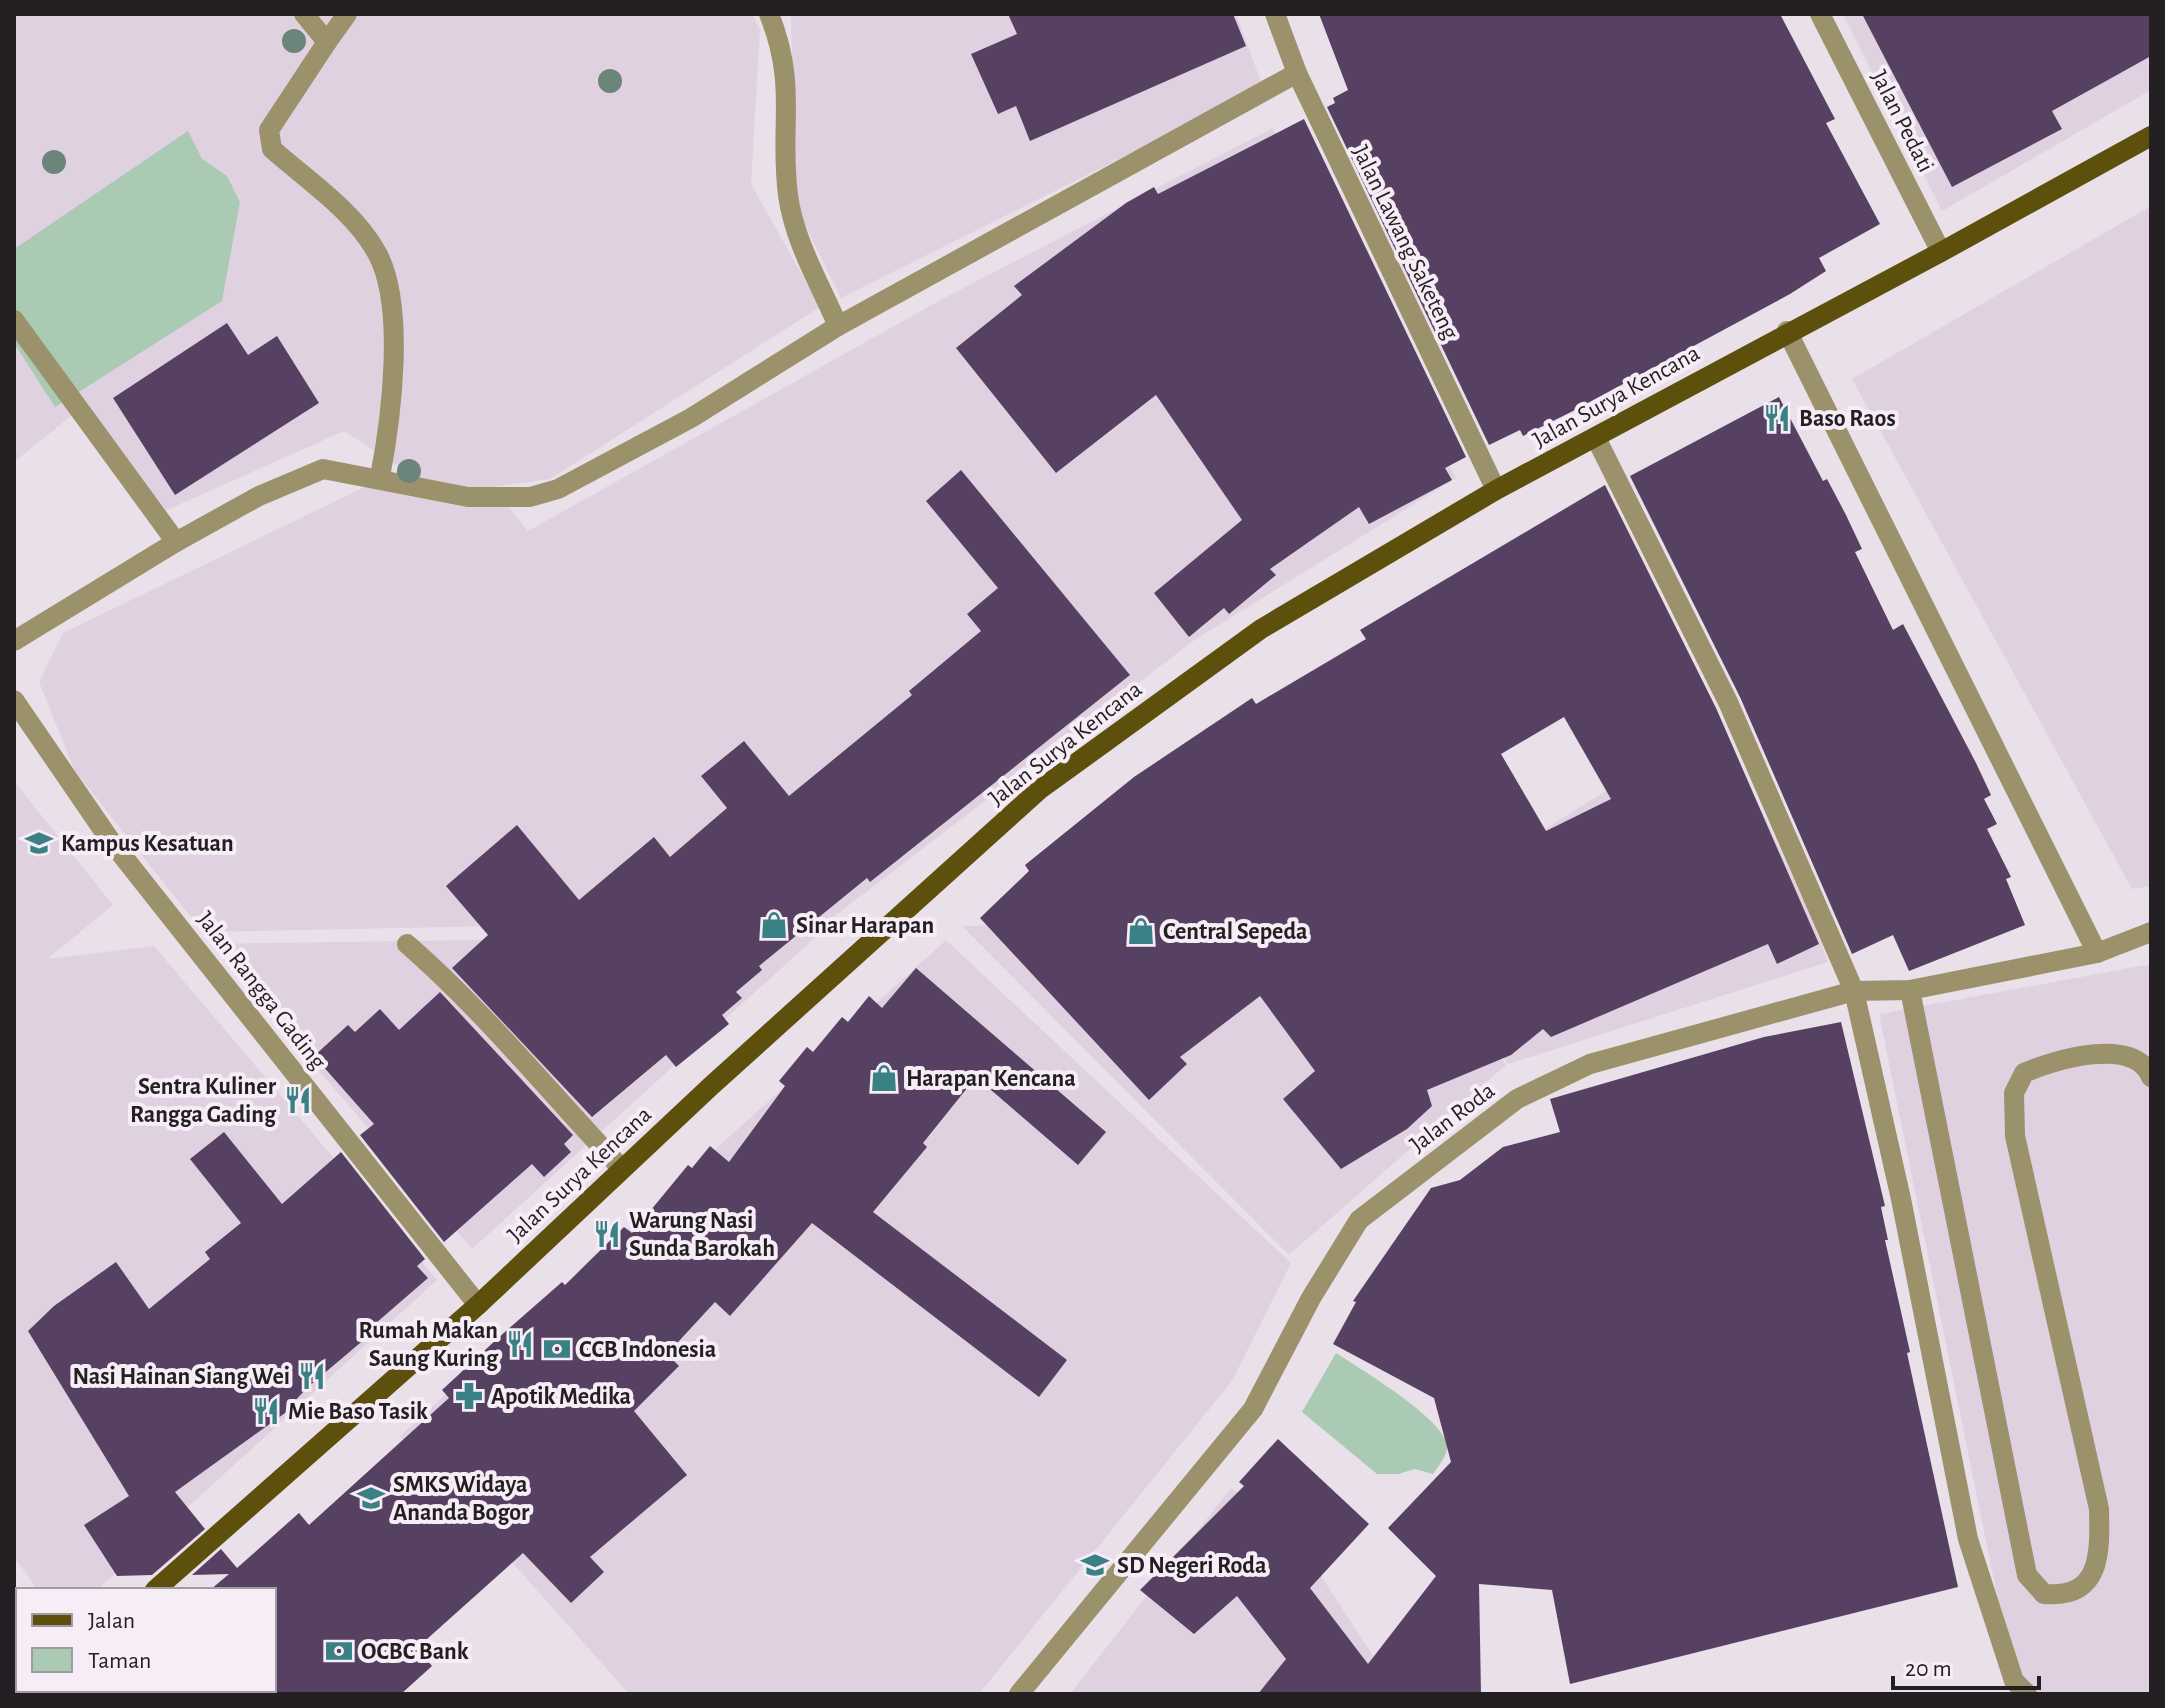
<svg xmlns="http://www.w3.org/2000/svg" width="2165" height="1708" viewBox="0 0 2165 1708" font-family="'Alegreya Sans',sans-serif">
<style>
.built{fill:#e0d1e0}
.green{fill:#aacab3}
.building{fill:#574163;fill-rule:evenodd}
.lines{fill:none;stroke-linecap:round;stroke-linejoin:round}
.path{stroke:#9b949b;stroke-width:5;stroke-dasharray:6 6;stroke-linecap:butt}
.minor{stroke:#9b926c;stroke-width:20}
.major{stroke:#5d4f0c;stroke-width:20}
.tree{fill:#6c857a}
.labels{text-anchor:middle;stroke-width:8;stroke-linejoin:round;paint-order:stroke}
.street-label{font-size:24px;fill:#231f23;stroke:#f7edf6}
.poi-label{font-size:24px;font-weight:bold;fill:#231f23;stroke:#f7edf6;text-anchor:start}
</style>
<rect width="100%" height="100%" fill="#e9e0e9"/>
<g class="built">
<path d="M14 14H752L760 30 751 184 820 307 550 479 492 487 528 531 946 297 1273 128 1456 478 1193 641 831 919 203 932 75 771 39 682 63 633 402 469 344 431 158 514 14 317Z"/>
<path d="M791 14H1236L1263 87 841 298 794 203Z"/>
<path d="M1843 14H2151V90L1942 211Z"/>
<path d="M2151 206V886L2132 889 1852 379Z"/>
<path d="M14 343 72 415 14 462Z"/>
<path d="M1719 720 1808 910 1828 962 1508 1064 1457 986 1506 1065 1289 1255 962 926 1403 918Z"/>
<path d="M14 781 113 905 47 959 154 946 437 1280 97 1590H38L14 1557Z"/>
<path d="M818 935 472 1249 210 944Z"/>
<path d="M946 940 1291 1263 1232 1381 979 1694H629L400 1436Z"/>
<path d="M2151 964V1694H2017L1879 1014Z"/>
<path d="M1231 1488 1295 1536 1398 1694H1070Z"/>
<path d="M121 1690H207L211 1694H116Z"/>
</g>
<g class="green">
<path d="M188 131 202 159 227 176 240 202 222 301 55 407 14 343V249Z"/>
<path d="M1336 1353C1359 1368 1446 1420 1447 1446 1448 1455 1438 1466 1433 1474L1415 1469 1398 1474H1377L1302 1412Z"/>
</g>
<g class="building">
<path d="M1008 14H1233L1246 46 1030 141 1016 106 998 114 971 54 1017 34Z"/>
<path d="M1319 14H1780L1835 119 1826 123 1880 224 1819 258 1826 271 1790 294 1573 411 1523 436 1520 430 1489 445 1327 107 1335 103 1333 98 1348 90Z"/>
<path d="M1862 14H2151V56L2052 111 2062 129 1952 187Z"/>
<path d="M1304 119 1466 457 1445 468 1452 480 1369 524 1359 507 1270 569 1276 575 1229 614 1224 608 1189 637 1154 593 1242 520 1156 395 1056 473 956 348 1022 295 1014 286 1126 203 1154 187 1158 194Z"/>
<path d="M227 323 248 355 277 336 319 403 175 495 113 398Z"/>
<path d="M1779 397 1823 481 1827 479 1846 515 1862 549 1855 552 1893 630 1903 624 1976 763 1991 795 1984 799 1997 824 1987 829 2011 877 2006 879 2025 925 1909 971 1893 935 1852 954 1740 697 1630 476Z"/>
<path d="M961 470 1130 675 870 882 867 878 759 966 762 970 736 992 742 998 722 1015 729 1024 676 1067 666 1055 592 1117 452 968 488 935 446 886 517 825 579 900 654 837 670 857 727 808 701 776 744 741 789 796 912 695 909 691 981 631 967 614 998 588 926 501Z"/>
<path d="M1605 485 1716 708 1819 944 1777 964 1768 944 1551 1037 1543 1029 1511 1055 1427 1090 1432 1106 1407 1129 1341 1169 1283 1099 1315 1071 1260 996 1180 1057 1187 1064 1149 1100 980 918 1029 871 1025 865 1134 777 1252 698 1256 704 1366 639 1360 630ZM1564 717 1611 799 1546 831 1501 754Z"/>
<path d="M916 968 1106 1132 1078 1165 976 1077 923 1143 927 1147 873 1212 1067 1360 1039 1397 812 1223 730 1316 715 1302 667 1354 679 1366 634 1411 687 1475 590 1557 604 1572 571 1603 523 1553 417 1648 432 1666 401 1694H274V1590H210L229 1574 192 1575 221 1549 237 1568 299 1513 309 1525 449 1398 442 1390 497 1339 562 1282 565 1285 624 1227 632 1233 688 1165 692 1168 710 1146 729 1162 785 1086 779 1081 807 1047 813 1052 842 1017 848 1022 869 996 882 1008Z"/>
<path d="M440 992 573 1135 564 1144 571 1152 544 1177 532 1164 444 1242 360 1135 374 1124 314 1056 348 1025 355 1032 380 1009 399 1030Z"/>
<path d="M1841 1022 1885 1206 1881 1207 1888 1240H1885L1910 1352 1907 1353 1958 1587 1570 1684 1552 1590 1479 1584 1481 1694H1258L1286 1659 1237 1596 1194 1634 1140 1590 1244 1486 1239 1482 1278 1439 1369 1524 1310 1588 1368 1664 1436 1576 1388 1528 1451 1462 1434 1398 1333 1344 1356 1302 1353 1301 1431 1188 1460 1180 1503 1147 1560 1132 1550 1099 1764 1037Z"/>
<path d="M224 1132 282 1204 341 1152 425 1259 417 1266 428 1278 376 1323 379 1327 308 1387 290 1406 292 1408 175 1492 205 1529 152 1575 117 1576 84 1525 129 1496 28 1331 54 1306 116 1262 149 1309 210 1259 205 1252 241 1223 190 1159Z"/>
</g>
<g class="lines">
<path class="path" d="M235 1690 238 1694"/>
<g class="minor">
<path d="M304 14 327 42 347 14"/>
<path d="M769 14C798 86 779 126 788 195 794 241 820 284 838 326"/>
<path d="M1275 14 1297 73 1496 490"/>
<path d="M1820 14 1941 252"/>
<path d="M327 42 269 130 272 149C307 180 354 211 377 253 406 306 391 420 380 477"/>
<path d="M14 320 176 542"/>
<path d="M1787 331 2097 953"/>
<path d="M1596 438 1728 702 1854 991 1901 1199 1968 1539 2014 1681 2027 1694"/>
<path d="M14 641 176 542 259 496 323 469 468 497H530L558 489 691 418 838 326 1297 73"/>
<path d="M14 700 110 840 478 1305"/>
<path d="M407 944C486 1013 550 1093 622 1169"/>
<path d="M1910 990 2027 1575 2044 1594C2102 1599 2100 1552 2099 1509L2015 1136 2014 1093 2024 1073C2053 1060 2135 1035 2151 1077"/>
<path d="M1019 1694 1253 1409 1311 1298 1359 1220 1517 1099 1590 1064 1854 991 1910 990 2097 953 2151 932"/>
</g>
<g class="major">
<path d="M155 1590 478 1305 711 1086 1039 790 1261 629 1496 490 1941 252 2151 136"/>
<path d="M32 1694 37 1690"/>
</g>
</g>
<g class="tree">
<circle cx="294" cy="41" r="12"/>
<circle cx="610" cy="81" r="12"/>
<circle cx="54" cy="162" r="12"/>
<circle cx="409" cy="471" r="12"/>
</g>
<defs>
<g id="restaurant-bare" transform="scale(2.16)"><path d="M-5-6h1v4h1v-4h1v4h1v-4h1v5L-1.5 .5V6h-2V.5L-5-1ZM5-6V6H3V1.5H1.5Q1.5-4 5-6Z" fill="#398184" stroke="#f7edf6" stroke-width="2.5" paint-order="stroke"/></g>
<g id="university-bare" transform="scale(2.16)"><path d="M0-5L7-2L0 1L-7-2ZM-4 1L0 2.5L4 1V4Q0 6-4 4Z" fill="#398184" stroke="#f7edf6" stroke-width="2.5" paint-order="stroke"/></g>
<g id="shop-bare" transform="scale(2.16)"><path d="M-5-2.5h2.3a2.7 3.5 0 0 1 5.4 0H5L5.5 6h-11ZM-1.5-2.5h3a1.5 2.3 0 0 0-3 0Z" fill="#398184" stroke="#f7edf6" stroke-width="2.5" paint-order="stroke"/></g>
<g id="bank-bare" transform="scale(2.16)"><path d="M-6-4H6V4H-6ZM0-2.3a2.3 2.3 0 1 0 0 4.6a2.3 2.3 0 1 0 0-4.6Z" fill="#398184" stroke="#f7edf6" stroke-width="2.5" paint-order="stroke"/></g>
<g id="pharmacy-bare" transform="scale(2.16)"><path d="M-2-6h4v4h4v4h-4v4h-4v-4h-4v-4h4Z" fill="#398184" stroke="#f7edf6" stroke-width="2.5" paint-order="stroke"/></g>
<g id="school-bare" transform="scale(2.16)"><path d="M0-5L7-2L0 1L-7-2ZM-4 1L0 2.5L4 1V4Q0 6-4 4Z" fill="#398184" stroke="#f7edf6" stroke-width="2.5" paint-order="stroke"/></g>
</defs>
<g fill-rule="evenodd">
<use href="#restaurant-bare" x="1777" y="418"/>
<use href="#university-bare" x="39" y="843"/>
<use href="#shop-bare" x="774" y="925"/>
<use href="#shop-bare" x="1141" y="931"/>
<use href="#shop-bare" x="884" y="1078"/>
<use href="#restaurant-bare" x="298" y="1100"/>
<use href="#restaurant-bare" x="607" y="1234"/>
<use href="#restaurant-bare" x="520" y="1344"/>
<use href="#bank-bare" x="557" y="1349"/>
<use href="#restaurant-bare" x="312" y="1376"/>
<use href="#pharmacy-bare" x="469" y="1396"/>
<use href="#restaurant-bare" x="266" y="1411"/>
<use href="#school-bare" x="371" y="1498"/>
<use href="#school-bare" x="1095" y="1565"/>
<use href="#bank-bare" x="339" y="1651"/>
</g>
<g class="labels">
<g class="street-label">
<text transform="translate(1903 121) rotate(63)" y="8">Jalan Pedati</text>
<text transform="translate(1406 242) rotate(64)" y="8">Jalan Lawang Saketeng</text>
<text transform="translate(1616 396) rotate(-29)" y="8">Jalan Surya Kencana</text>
<text transform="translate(1065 743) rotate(-38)" y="8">Jalan Surya Kencana</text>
<text transform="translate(262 990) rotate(52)" y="8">Jalan Rangga Gading</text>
<text transform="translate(1452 1117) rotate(-37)" y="8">Jalan Roda</text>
<text transform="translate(579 1174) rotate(-43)" y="8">Jalan Surya Kencana</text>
</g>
<g class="poi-label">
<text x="1799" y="426">Baso Raos</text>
<text x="61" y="851">Kampus Kesatuan</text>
<text x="796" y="933">Sinar Harapan</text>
<text x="1163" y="939">Central Sepeda</text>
<text x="906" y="1086">Harapan Kencana</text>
<text x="276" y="1094" text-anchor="end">Sentra Kuliner<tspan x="276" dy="28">Rangga Gading</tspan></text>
<text x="629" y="1228">Warung Nasi<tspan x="629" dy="28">Sunda Barokah</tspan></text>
<text x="498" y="1338" text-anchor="end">Rumah Makan<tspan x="498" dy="28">Saung Kuring</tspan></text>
<text x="579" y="1357">CCB Indonesia</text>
<text x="290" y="1384" text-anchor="end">Nasi Hainan Siang Wei</text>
<text x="491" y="1404">Apotik Medika</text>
<text x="288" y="1419">Mie Baso Tasik</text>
<text x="393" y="1492">SMKS Widaya<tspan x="393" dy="28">Ananda Bogor</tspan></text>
<text x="1117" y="1573">SD Negeri Roda</text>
<text x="361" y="1659">OCBC Bank</text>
</g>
</g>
<rect width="2165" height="1708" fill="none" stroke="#231f23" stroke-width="32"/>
<rect x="16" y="1588" width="260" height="104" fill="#f7edf6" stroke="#a29ba2" stroke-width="2"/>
<rect x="32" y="1614" width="40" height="12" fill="#5d4f0c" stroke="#a29ba2" stroke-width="2"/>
<text x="88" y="1628" font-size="24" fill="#231f23">Jalan</text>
<rect x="32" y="1648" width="40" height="24" fill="#aacab3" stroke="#a29ba2" stroke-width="2"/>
<text x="88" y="1668" font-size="24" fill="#231f23">Taman</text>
<path d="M1893 1676v12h146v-12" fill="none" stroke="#231f23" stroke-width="4"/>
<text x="1905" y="1676" font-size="24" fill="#231f23" stroke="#f7edf6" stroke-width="6" paint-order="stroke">20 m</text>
</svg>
